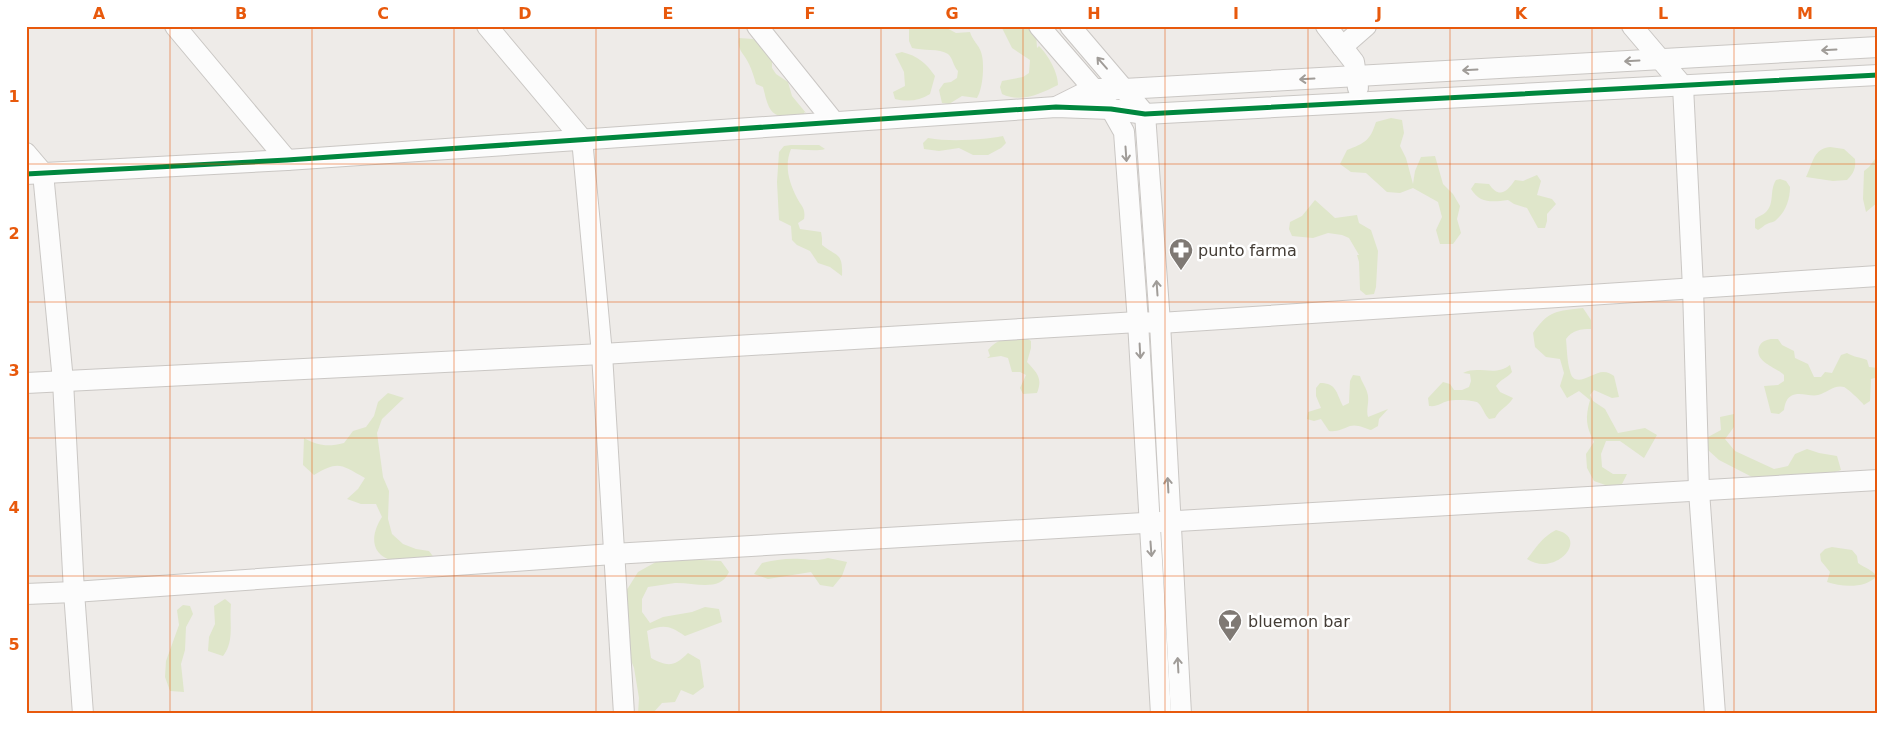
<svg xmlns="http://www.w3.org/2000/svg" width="1904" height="740" viewBox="0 0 1904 740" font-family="'DejaVu Sans',sans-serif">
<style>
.green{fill:#dfe6ca}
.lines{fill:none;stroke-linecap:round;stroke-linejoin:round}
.minor-casing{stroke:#cac7c4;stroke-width:22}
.minor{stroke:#fcfcfc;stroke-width:20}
.cycleway-casing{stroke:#fff;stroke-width:8}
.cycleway{stroke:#00873e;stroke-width:5}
.oneway{stroke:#a09c98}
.grid{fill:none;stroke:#e8590c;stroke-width:1;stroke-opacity:0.55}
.labels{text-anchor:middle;stroke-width:5;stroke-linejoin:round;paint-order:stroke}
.poi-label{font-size:16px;fill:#433c35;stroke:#fff;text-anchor:start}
.neatline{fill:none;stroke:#e8590c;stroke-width:2}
.grid-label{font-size:16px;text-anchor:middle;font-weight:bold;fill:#e8590c}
</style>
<rect width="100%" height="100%" fill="#eeebe8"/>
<g class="green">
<path d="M909 26H943L956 33 970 32C972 40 979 45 981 52 985 63 983 89 977 98L962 96 949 104 942 103 939 90 944 83 951 82 957 78 958 71C953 66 953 58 948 54 939 48 923 51 912 48L909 41Z"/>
<path d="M1001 26H1029L1036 33 1037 48 1039 46C1048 55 1058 72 1058 85 1040 94 1021 103 1002 94L1000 87 1002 81 1023 77 1029 73 1030 60 1012 48Z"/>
<path d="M739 38 753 39 759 43 772 61V68L776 74 788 82 792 96 806 113 804 112 806 117C793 117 776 121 769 107 766 101 765 94 763 87L756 84C754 77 752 70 749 64 744 53 737 51 739 38Z"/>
<path d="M902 52C918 56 926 63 935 76L930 94C919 101 908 102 895 99L893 92 905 86 904 72 895 54Z"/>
<path d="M1391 118 1402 120 1404 133 1400 146 1406 158 1413 184 1415 171 1421 157 1435 156 1443 184 1453 194 1460 206 1457 219 1461 233 1453 244H1440L1436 230 1442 217 1438 202 1413 188 1400 193 1387 192 1366 173 1351 172 1340 164 1347 150C1365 143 1370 141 1376 122Z"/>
<path d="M1003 136 1006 143 1001 148 988 155H973L959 148 939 151 924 149 923 143 928 138C950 142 981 140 1003 136Z"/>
<path d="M791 145H819L825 149C815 152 802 149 791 149 784 166 789 182 797 198 801 206 806 208 804 219L798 223 800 229 821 232 822 238V245C837 257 843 252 842 276L830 267 818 263 810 251 797 245 792 240 791 226 779 220 777 182 779 152 784 146Z"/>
<path d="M1830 147 1844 149 1855 159C1856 168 1854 173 1847 180L1833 181 1806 177C1813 163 1813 149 1830 147Z"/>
<path d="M1878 155V202L1866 212 1863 199 1864 171 1869 167Z"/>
<path d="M1537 175 1541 181 1537 195 1552 199 1556 204 1547 214V221L1545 228H1538L1527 208 1514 204 1508 200C1493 202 1480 204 1471 189L1475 183 1489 184C1499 199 1507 192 1515 180L1523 181Z"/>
<path d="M1780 179 1786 181 1790 187C1790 200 1785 213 1775 221 1772 223 1770 222 1767 224 1764 225 1762 228 1758 230L1755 228V219C1759 216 1763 215 1766 212 1775 203 1769 191 1776 180Z"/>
<path d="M1315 200 1335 218 1357 215 1359 223 1371 230 1378 251 1376 287 1374 294 1366 295 1360 290 1359 262 1357 255H1359L1349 238 1342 235 1328 233 1313 238 1292 236 1289 229 1290 222 1302 216Z"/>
<path d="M1583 308 1591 320V329C1581 329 1572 330 1566 339 1567 349 1567 361 1570 371 1574 390 1593 372 1603 372 1608 372 1611 374 1614 376L1619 397 1612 398 1594 390 1590 395 1593 401 1605 409 1618 433 1645 428 1657 435 1644 458 1620 441H1606L1601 454 1602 467 1613 474H1627L1621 486H1608L1594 481 1587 468 1586 454 1594 442C1586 426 1585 418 1590 400L1579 391 1567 398 1560 386 1564 373 1560 359 1546 357 1535 347 1533 333C1549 310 1557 311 1583 308Z"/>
<path d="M1025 337 1031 341V348L1027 362C1037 373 1043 378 1037 393L1023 394 1020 388 1026 375 1020 372H1012L1008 358 1001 356 987 358 990 356 988 350C998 337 1010 338 1025 337Z"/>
<path d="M1771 339H1778L1782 345 1794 351 1795 358 1808 364 1814 377H1821L1825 372 1832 373 1841 355 1847 353C1853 357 1860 357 1867 360L1869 367 1878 368V377L1871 379 1870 401 1864 405C1861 401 1847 388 1844 387 1835 384 1826 393 1818 395 1810 397 1799 391 1791 396 1786 399 1785 404 1784 410L1779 414 1771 413 1764 386 1778 385 1784 381V375C1776 367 1754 362 1759 347 1761 342 1765 340 1771 339Z"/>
<path d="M1510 365 1512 372C1507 378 1501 379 1496 386L1500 392 1513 398C1508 407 1500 408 1495 418L1489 419C1484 414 1482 405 1477 402 1471 400 1454 399 1448 401 1440 403 1438 407 1429 406L1428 398 1443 382 1450 384 1454 390H1462L1469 387 1471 381 1470 374 1463 373C1478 365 1496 377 1510 365Z"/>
<path d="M1353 375 1360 376C1362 383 1367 388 1368 396 1369 404 1366 409 1368 417L1388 409 1379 419 1378 426 1371 430C1365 428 1357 424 1350 426 1342 429 1338 432 1329 431L1321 419 1314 421 1307 419 1308 412 1321 408 1316 396V388L1320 383C1337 383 1336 393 1343 406L1349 403 1350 381Z"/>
<path d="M388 393 404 398 382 419 377 433 383 477 389 491 388 519 392 534 403 544 416 549 429 551 438 563C425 563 405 564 393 561 369 554 371 534 382 517L376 504H361L347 499 358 489 365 478C341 465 339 460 314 475L303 465 304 438C318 446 328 447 344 443L353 431 366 427 374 416 378 402Z"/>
<path d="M1734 414V427L1725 439 1735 451 1774 469 1788 466 1795 454 1807 449 1819 453 1837 456 1841 470 1827 475 1756 479 1719 460 1708 450V437L1721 430 1720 417Z"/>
<path d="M1556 530C1591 538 1555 578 1527 559 1536 548 1542 537 1556 530Z"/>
<path d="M1832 547 1852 550 1857 556 1858 563C1865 568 1871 569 1877 576 1865 589 1842 587 1827 582L1830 572 1821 561 1820 554 1825 549Z"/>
<path d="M663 558 721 561 729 572C720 593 693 582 675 583 666 584 657 586 648 587L642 599V612L650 623 663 617 692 612 705 607 719 609 722 622 685 636C670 626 664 624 647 631L651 658C668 667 674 667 688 653L700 660 704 687 693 695 681 690 675 702 662 703 652 714H638L639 698 634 668 623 640V596L638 572Z"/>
<path d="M828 558 847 562 842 576 833 587 820 585 811 572 768 579 754 574 762 563C774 560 788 558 801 559 813 560 817 561 828 558Z"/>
<path d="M225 599 231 604C229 622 235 641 223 656L208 651 209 637 215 624 214 606Z"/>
<path d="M183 605 190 606 193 614 186 627 185 650 181 664 184 692 170 691 165 677 166 661 179 625 177 610Z"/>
</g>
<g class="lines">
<g class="minor-casing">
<g id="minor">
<path d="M175 26 287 160"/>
<path d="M487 26 582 139 602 354 624 714"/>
<path d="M757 26 834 122"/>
<path d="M1039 26 1111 109 1124 132 1138 322 1161 714"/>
<path d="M1070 26 1145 114 1160 323 1181 714"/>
<path d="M1326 26 1354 62 1358 88"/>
<path d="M1632 26 1683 86 1693 288 1699 491 1715 714"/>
<path d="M1342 47 1366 26"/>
<path d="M1058 106 1092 89H1124L1878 47"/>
<path d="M26 153 43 173 63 381 74 592 83 714"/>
<path d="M26 174 287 160 1056 107 1111 109 1145 114 1878 75"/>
<path d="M26 383 602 354 1138 322 1160 323 1878 276"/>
<path d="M26 594 74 592 613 554 1878 480"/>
</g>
</g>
<use href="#minor" class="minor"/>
<g class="cycleway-casing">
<path id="cycleway" d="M26 174 287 160 1056 107 1111 109 1145 114 1878 75"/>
</g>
<use href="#cycleway" class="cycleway"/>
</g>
<defs><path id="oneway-shaft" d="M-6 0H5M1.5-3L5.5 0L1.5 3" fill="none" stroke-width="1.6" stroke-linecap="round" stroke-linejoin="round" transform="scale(1.25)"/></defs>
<g class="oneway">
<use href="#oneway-shaft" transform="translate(1829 50) rotate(177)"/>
<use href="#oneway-shaft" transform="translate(1632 61) rotate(177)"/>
<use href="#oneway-shaft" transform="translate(1102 63) rotate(-131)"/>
<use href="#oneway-shaft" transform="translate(1470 70) rotate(177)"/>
<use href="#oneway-shaft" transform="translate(1307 79) rotate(177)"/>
<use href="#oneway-shaft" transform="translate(1126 154) rotate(86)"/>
<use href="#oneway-shaft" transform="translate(1157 288) rotate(-94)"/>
<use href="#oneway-shaft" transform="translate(1140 351) rotate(87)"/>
<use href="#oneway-shaft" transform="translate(1168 485) rotate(-93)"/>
<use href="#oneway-shaft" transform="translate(1151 549) rotate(86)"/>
<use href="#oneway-shaft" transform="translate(1178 665) rotate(-93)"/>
</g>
<path class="grid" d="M170 26V714M312 26V714M454 26V714M596 26V714M739 26V714M881 26V714M1023 26V714M1165 26V714M1308 26V714M1450 26V714M1592 26V714M1734 26V714M26 164H1878M26 302H1878M26 438H1878M26 576H1878"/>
<defs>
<g id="pharmacy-pin" transform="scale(1.25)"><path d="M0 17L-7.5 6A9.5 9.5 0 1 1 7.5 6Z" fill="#7f7974" stroke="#fff"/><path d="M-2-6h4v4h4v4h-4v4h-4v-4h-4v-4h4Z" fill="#fff"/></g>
<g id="bar-pin" transform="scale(1.25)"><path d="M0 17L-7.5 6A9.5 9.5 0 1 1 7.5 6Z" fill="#7f7974" stroke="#fff"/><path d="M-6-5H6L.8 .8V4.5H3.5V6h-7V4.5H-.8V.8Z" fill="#fff"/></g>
</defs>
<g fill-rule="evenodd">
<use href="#pharmacy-pin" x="1181" y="250"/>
<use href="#bar-pin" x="1230" y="621"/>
</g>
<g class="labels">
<g class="poi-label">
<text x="1198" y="256">punto farma</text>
<text x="1248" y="627">bluemon bar</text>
</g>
</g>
<rect width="1904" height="740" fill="none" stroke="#ffffff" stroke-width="55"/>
<rect x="28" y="28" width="1848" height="684" class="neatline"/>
<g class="grid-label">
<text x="99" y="19">A</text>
<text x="241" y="19">B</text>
<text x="383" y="19">C</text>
<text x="525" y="19">D</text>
<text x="668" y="19">E</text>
<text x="810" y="19">F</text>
<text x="952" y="19">G</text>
<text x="1094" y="19">H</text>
<text x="1236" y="19">I</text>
<text x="1379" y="19">J</text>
<text x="1521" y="19">K</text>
<text x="1663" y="19">L</text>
<text x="1805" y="19">M</text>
<text x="14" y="102">1</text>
<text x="14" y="239">2</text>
<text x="14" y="376">3</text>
<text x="14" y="513">4</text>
<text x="14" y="650">5</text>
</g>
</svg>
